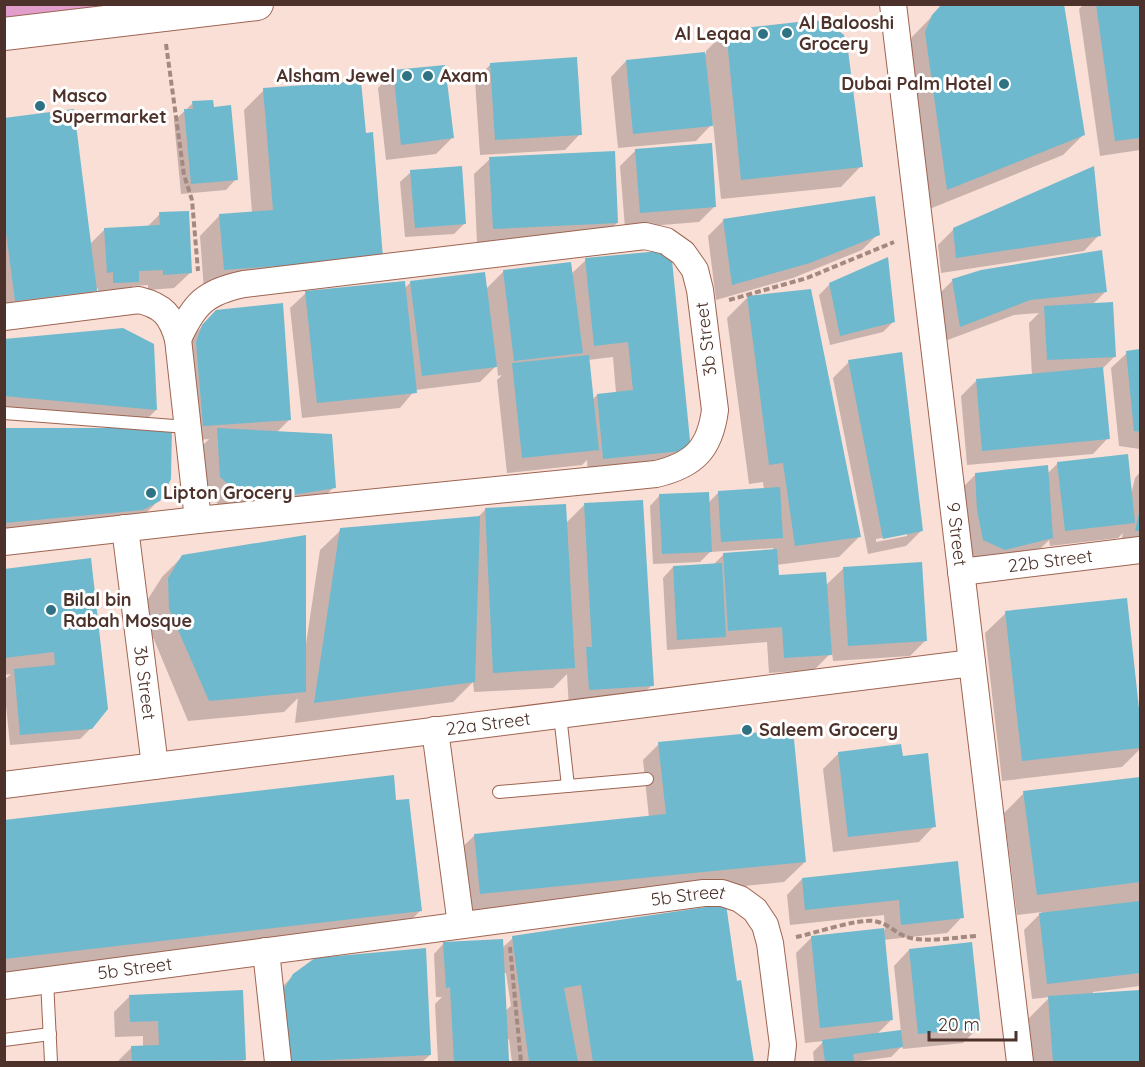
<svg xmlns="http://www.w3.org/2000/svg" width="1145" height="1067" viewBox="0 0 1145 1067" font-family="Quicksand,sans-serif">
<style>
.green{fill:#e19ecd}
.shadow{fill:#0003;fill-rule:evenodd}
.building{fill:#6eb9ce}
.lines{fill:none;stroke-linecap:round;stroke-linejoin:round}
.service-casing{stroke:#9e6452;stroke-width:14}
.minor-casing{stroke:#9e6452;stroke-width:28}
.tertiary-casing{stroke:#9e6452;stroke-width:34}
.path{stroke:#a48981;stroke-width:4;stroke-dasharray:6 3;stroke-linecap:butt}
.service{stroke:#fff;stroke-width:12}
.minor{stroke:#fff;stroke-width:26}
.tertiary{stroke:#fff;stroke-width:32}
.poi-dot{fill:#2f7283;stroke:#fff;stroke-width:2}
.labels{text-anchor:middle;stroke-width:6;stroke-linejoin:round;paint-order:stroke}
.poi-label{font-size:18px;font-weight:bold;fill:#4c322a;stroke:#fff;text-anchor:start}
.street-label{font-size:18px;fill:#4c322a;stroke:#fff}
</style>
<rect width="100%" height="100%" fill="#fadfd6"/>
<path class="green" d="M5 4 246 5 5 34Z"/>
<g class="shadow">
<path d="M944 4 1083 135 1063 155 927 210 905 54 912 37Z"/>
<path d="M1084 4H1140V150L1100 156 1079 9Z"/>
<path d="M726 31 861 166 841 187 721 199 713 123 696 141 618 148 611 77 626 61 706 54V51Z"/>
<path d="M491 64 580 134 565 150 480 155 475 80Z"/>
<path d="M393 72 452 138 436 154 386 160 378 88Z"/>
<path d="M264 90 364 134 381 257 204 290 200 236 220 215 252 213 244 110Z"/>
<path d="M193 103 236 179 226 190 181 194 174 121Z"/>
<path d="M4 120 90 244 105 229 147 227 160 214 190 273 174 288 148 290V285L133 286 122 297 98 298V288L75 310 4 319Z"/>
<path d="M636 150 715 206 699 222 625 228 620 166Z"/>
<path d="M490 159 617 223 601 238 477 244 474 174Z"/>
<path d="M411 172 465 223 454 234 405 237 400 182Z"/>
<path d="M724 220 878 234 862 250 793 278 716 300 708 236Z"/>
<path d="M954 229 1099 235 1084 251 941 273 938 245Z"/>
<path d="M586 260 690 450 674 465 588 474 587 460 582 465 507 473 497 380 502 375 498 376 497 365 480 382 415 390 400 408 302 418 290 308 306 293 404 289 411 282 486 289 503 272 571 274ZM613 357 616 393 597 395 592 400 588 360Z"/>
<path d="M953 280 1105 292 1092 305 1115 356 1102 369 1108 438 1093 454 967 465 961 396 976 381 1032 375 1029 323 1039 313 1014 315 945 341 937 296Z"/>
<path d="M830 284 894 321 883 332 830 345 819 295Z"/>
<path d="M747 298 860 536 839 557 776 565 777 577 825 586 844 568 926 640 910 656 833 661 832 652 814 670 769 673 767 642 667 650 663 578 673 567 713 565 724 554 773 551V548L710 552 700 562 653 564 650 506 660 495 708 503 719 492 764 490 763 482 749 484 727 318Z"/>
<path d="M217 311 290 419 276 433 334 487 318 503 232 517 205 492 202 446 209 439 187 441 186 343Z"/>
<path d="M4 340 156 410 136 430 159 500 143 516 4 536V429L106 430V427L4 418Z"/>
<path d="M1140 351V449L1119 446 1111 368 1127 353Z"/>
<path d="M849 362 922 530 906 546 868 554 833 378ZM907 533V536L876 542V539Z"/>
<path d="M1058 463 1131 495 1135 478 1140 472V544L1120 546 1123 533 1118 538 1050 546 1049 540 1036 553 989 565 968 555 960 490 975 475 1047 474Z"/>
<path d="M584 505 652 685 632 705 569 709 567 674 553 688 474 692 473 682 453 702 295 723 298 698 284 712 188 721 150 630 148 599 162 577 183 556 306 644 320 550 341 530 478 517 485 510 566 523Z"/>
<path d="M90 560 91 728 80 739 10 745 4 686V680L11 674 4 675V570Z"/>
<path d="M1125 600 1140 731V749L1122 767 1002 781 985 633 1006 613Z"/>
<path d="M659 744 805 862 784 882 460 914 454 855 475 835 649 818 643 760Z"/>
<path d="M839 753 901 757 934 826 919 842 833 852 823 769Z"/>
<path d="M1140 778V986L1093 992V995L1140 991V1062H1032L1029 1018 1050 997 1032 999 1024 930 1042 912 1017 915 1004 813 1024 793Z"/>
<path d="M4 821 420 911 400 931 4 976Z"/>
<path d="M956 863 962 917 947 933 883 940 891 1020 876 1035 901 1032 894 966 909 950 979 1027 963 1043 903 1049 902 1046 891 1057 852 1062H814L813 1052 824 1041 805 1043 796 953 812 937 885 930 884 915 790 925 787 895 802 879Z"/>
<path d="M513 938 740 982 752 1062H512L509 1039 507 1040 508 1061 506 1062H438L435 1004 442 997H436L434 954 444 943 502 948ZM504 973H506L511 1006 505 1011Z"/>
<path d="M294 975 430 1055 422 1062H267L273 996Z"/>
<path d="M130 996 245 1059 242 1062H117L132 1047H143V1036L115 1037 114 1012Z"/>
</g>
<g class="building">
<path d="M942 4H1064L1085 135 947 190 925 32 932 15Z"/>
<path d="M1096 4H1140V138L1115 141Z"/>
<path d="M816 20 833 26 844 35 848 50 863 167 741 180 726 30Z"/>
<path d="M705 52 713 126 633 134 626 60Z"/>
<path d="M577 57 582 135 495 140 490 63Z"/>
<path d="M445 65 454 138 401 145 393 70Z"/>
<path d="M361 81 366 133 373 132 383 258 224 270 219 214 273 210 263 88Z"/>
<path d="M213 100 214 107 231 105 238 180 191 184 184 109H193L192 101Z"/>
<path d="M74 109 97 291 15 301 4 217V118Z"/>
<path d="M712 143 716 207 640 213 635 149Z"/>
<path d="M615 151 618 223 493 229 489 157Z"/>
<path d="M462 166 466 224 415 228 410 170Z"/>
<path d="M1094 166 1101 236 956 258 953 228Z"/>
<path d="M875 196 880 235 810 263 732 285 723 219Z"/>
<path d="M189 211 192 273 163 275V270L139 271V282L113 283V272L107 273 104 228 160 225 159 212Z"/>
<path d="M671 250 691 450 603 459 597 394 633 390 628 342 594 346 585 258Z"/>
<path d="M1102 250 1107 292 1030 300 960 327 952 279 981 270Z"/>
<path d="M888 257 895 322 840 336 829 283Z"/>
<path d="M571 262 583 353 514 361 503 270Z"/>
<path d="M485 272 497 367 422 376 410 281Z"/>
<path d="M405 281 417 393 317 403 305 291Z"/>
<path d="M811 289 861 537 795 546 783 463 769 465 747 296Z"/>
<path d="M1113 302 1116 357 1047 360 1044 306Z"/>
<path d="M283 303 291 420 203 426 196 342 202 325 216 310Z"/>
<path d="M123 328 154 344 157 410 4 396V339Z"/>
<path d="M1140 349V432L1134 431 1126 351Z"/>
<path d="M902 352 923 531 883 539 848 360Z"/>
<path d="M589 355 599 450 522 458 512 363Z"/>
<path d="M1103 367 1110 439 982 451 976 379Z"/>
<path d="M4 428H172L171 479 160 501 143 510 4 523Z"/>
<path d="M217 428 332 434 336 488 248 502 220 477Z"/>
<path d="M1128 454 1135 523 1065 531 1057 462Z"/>
<path d="M1048 465 1053 538 1005 550 983 540 977 510 975 473Z"/>
<path d="M780 487 783 538 721 542 718 491Z"/>
<path d="M709 492 712 552 662 554 659 494Z"/>
<path d="M643 500 654 686 589 690 586 647H592L584 503Z"/>
<path d="M566 504 575 668 493 673 485 508Z"/>
<path d="M1140 509V531H1135Z"/>
<path d="M480 516 475 682 314 703 340 528Z"/>
<path d="M306 535V692L209 701 169 609 168 578 182 555Z"/>
<path d="M777 549 779 575 826 572 832 655 784 658 782 627 728 631 723 553Z"/>
<path d="M91 558 108 709 92 729 20 735 14 669 55 665 54 652 4 658V569Z"/>
<path d="M922 562 927 641 848 646 843 567Z"/>
<path d="M722 563 726 637 677 640 673 566Z"/>
<path d="M1127 598 1140 718V748L1022 761 1005 611Z"/>
<path d="M793 729 806 862 480 894 474 834 666 814 658 742Z"/>
<path d="M901 744 903 756 928 753 936 827 848 837 838 752Z"/>
<path d="M394 775 396 800 409 799 422 911 4 959V820Z"/>
<path d="M1140 777V882L1037 895 1023 791Z"/>
<path d="M958 861 964 918 901 925 899 900 805 910 802 878Z"/>
<path d="M1140 901V973L1047 984 1039 913Z"/>
<path d="M726 904 737 981 741 980 754 1062H593L581 985 564 988 578 1062H529L512 936Z"/>
<path d="M884 928 893 1020 820 1028 811 936Z"/>
<path d="M503 939 509 1061 454 1062 450 987 446 988 443 942Z"/>
<path d="M972 942 981 1028 918 1034 909 949Z"/>
<path d="M426 948 431 1055 288 1062 284 989 293 974 315 958Z"/>
<path d="M243 990 246 1060 132 1062 131 1046 159 1045 158 1021 130 1022 129 995Z"/>
<path d="M1140 990V1062H1053L1048 996Z"/>
<path d="M901 1030 903 1047 853 1054 854 1062H825L822 1040Z"/>
</g>
<g class="lines">
<g class="service-casing">
<g id="service">
<path d="M4 413 187 427"/>
<path d="M560 715 568 786"/>
<path d="M499 792 647 779"/>
<path d="M47 980 51 1062"/>
<path d="M4 1040 50 1034"/>
</g>
</g>
<g class="minor-casing">
<g id="minor">
<path id="s1" d="M893 4 1020 1062"/>
<path d="M4 317 139 300C163 306 171 315 178 339L198 520"/>
<path id="s2" d="M125 528 155 766"/>
<path d="M4 542 198 520 656 474C694 465 710 449 715 410L700 290 695 270 683 253 666 241 645 236 244 284C205 292 194 304 178 339"/>
<path id="s3" d="M961 572 1140 550"/>
<path d="M435 730 461 925"/>
<path id="s4" d="M4 785 972 663"/>
<path d="M266 951 278 1062"/>
<path id="s5" d="M4 986 704 893H722L740 899 755 910 765 925 770 943 783 1045 781 1062"/>
</g>
</g>
<g class="tertiary-casing">
<path id="tertiary" d="M4 34 257 4"/>
</g>
<g class="path">
<path d="M166 44 184 175 192 200 198 271"/>
<path d="M729 300 807 278 894 242"/>
<path d="M796 937C816 933 855 919 874 921 888 923 895 933 907 937 926 943 957 937 977 936"/>
<path d="M510 947 521 1062"/>
</g>
<use href="#service" class="service"/>
<use href="#minor" class="minor"/>
<use href="#tertiary" class="tertiary"/>
</g>
<g class="poi-dot">
<circle cx="787" cy="33" r="6"/>
<circle cx="763" cy="34" r="6"/>
<circle cx="407" cy="76" r="6"/>
<circle cx="428" cy="76" r="6"/>
<circle cx="1004" cy="84" r="6"/>
<circle cx="40" cy="106" r="6"/>
<circle cx="151" cy="493" r="6"/>
<circle cx="51" cy="610" r="6"/>
<circle cx="747" cy="730" r="6"/>
</g>
<g class="labels">
<g class="poi-label">
<text x="799" y="29">Al Balooshi<tspan x="799" dy="21">Grocery</tspan></text>
<text x="751" y="40" text-anchor="end">Al Leqaa</text>
<text x="395" y="82" text-anchor="end">Alsham Jewel</text>
<text x="440" y="82">Axam</text>
<text x="992" y="90" text-anchor="end">Dubai Palm Hotel</text>
<text x="52" y="102">Masco<tspan x="52" dy="21">Supermarket</tspan></text>
<text x="163" y="499">Lipton Grocery</text>
<text x="63" y="606">Bilal bin<tspan x="63" dy="21">Rabah Mosque</tspan></text>
<text x="759" y="736">Saleem Grocery</text>
</g>
<g class="street-label">
<text transform="translate(706 339) rotate(-97)" y="6">3b Street</text>
<text dy="6" stroke="none"><textPath href="#s1" startOffset="534">9 Street</textPath></text>
<text dy="6" stroke="none"><textPath href="#s3" startOffset="90">22b Street</textPath></text>
<text dy="6" stroke="none"><textPath href="#s2" startOffset="156">3b Street</textPath></text>
<text dy="6" stroke="none"><textPath href="#s4" startOffset="488">22a Street</textPath></text>
<text dy="6" stroke="none"><textPath href="#s5" startOffset="690">5b Street</textPath></text>
<text dy="6" stroke="none"><textPath href="#s5" startOffset="132">5b Street</textPath></text>
</g>
</g>
<rect width="1145" height="1067" fill="none" stroke="#4c322a" stroke-width="12"/>
<path d="M929 1031v9h87v-9" fill="none" stroke="#4c322a" stroke-width="3"/>
<text x="938" y="1031" font-size="18" fill="#4c322a" stroke="#ffffff" stroke-width="4.5" paint-order="stroke">20 m</text>
</svg>
